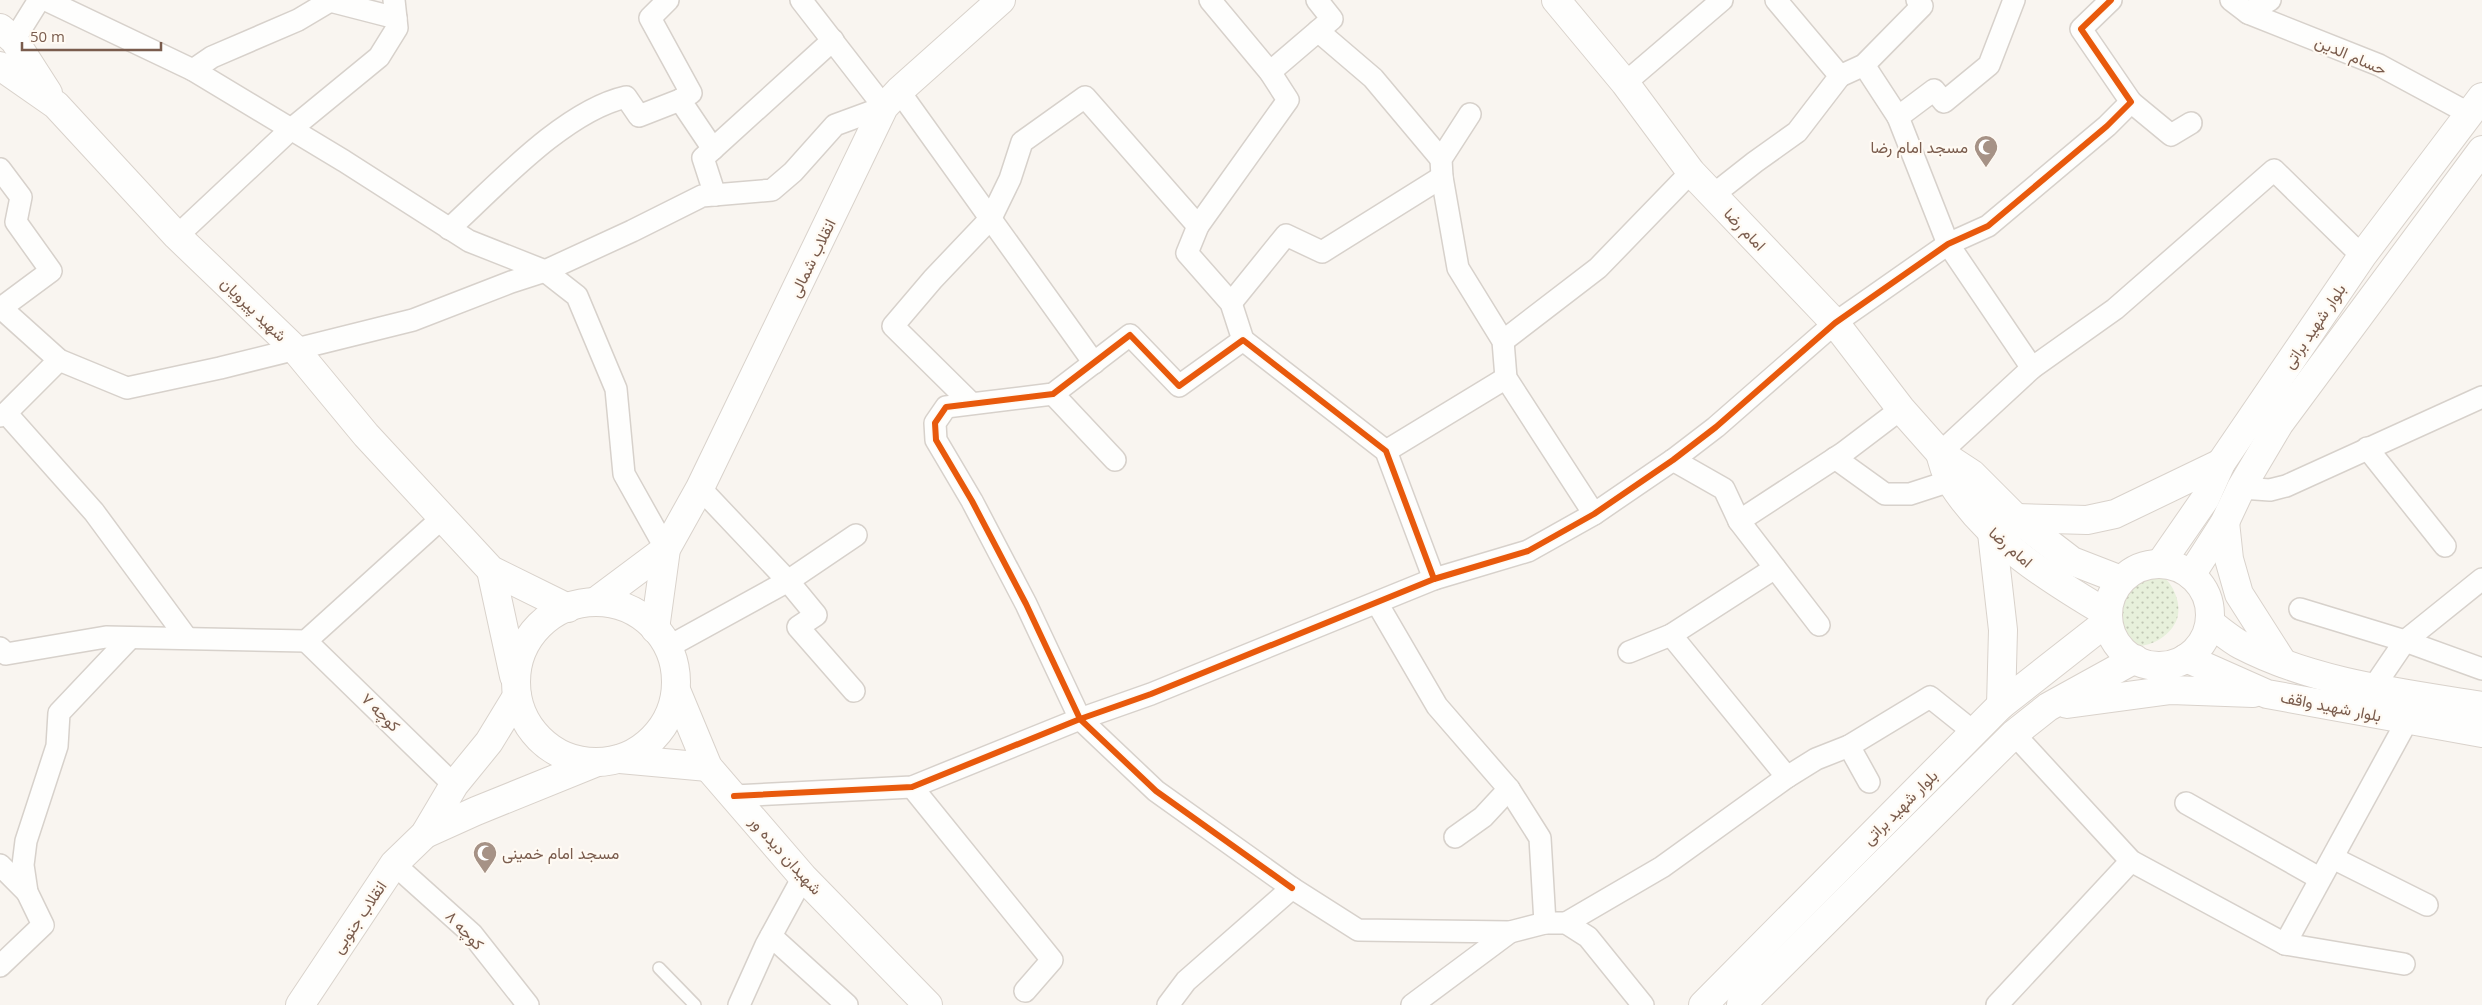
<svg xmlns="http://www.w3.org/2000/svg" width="2482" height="1005" viewBox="0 0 2482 1005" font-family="'Open Sans',Vazirmatn,sans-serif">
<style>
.grass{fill:url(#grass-dots)}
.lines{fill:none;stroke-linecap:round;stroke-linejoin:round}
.lane-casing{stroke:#d7d1cb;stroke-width:14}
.street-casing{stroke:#d7d1cb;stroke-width:24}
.secondary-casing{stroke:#d9d2cb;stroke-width:30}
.lane{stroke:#fefefd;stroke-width:11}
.street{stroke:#fefefd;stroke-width:21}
.secondary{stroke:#fefefd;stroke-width:28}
.cycleway-casing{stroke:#fffaf3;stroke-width:9}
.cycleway{stroke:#e8590c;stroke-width:6}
.labels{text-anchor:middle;stroke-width:4.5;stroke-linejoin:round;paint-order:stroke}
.street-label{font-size:16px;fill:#7a5c4d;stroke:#fffaf3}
.poi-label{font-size:16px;fill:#7a5c4d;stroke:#fffaf3;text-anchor:end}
</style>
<defs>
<pattern id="grass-dots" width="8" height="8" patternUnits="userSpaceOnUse" patternTransform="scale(1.25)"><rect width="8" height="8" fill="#e7f0db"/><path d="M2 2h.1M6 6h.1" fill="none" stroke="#c0c6b4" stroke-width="1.8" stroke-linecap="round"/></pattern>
</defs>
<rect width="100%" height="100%" fill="#f9f5f0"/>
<path class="grass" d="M2130 568C2136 568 2144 568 2150 569 2169 574 2183 600 2177 619 2170 638 2145 651 2126 644 2120 641 2114 637 2109 633L2101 595 2112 577Z"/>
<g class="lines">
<g class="lane-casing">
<path id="lane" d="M659 968 695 1005"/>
</g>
<g class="street-casing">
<g id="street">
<path d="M46 0 193 70 344 161 469 241 545 271 577 296 616 389 624 474 666 549"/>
<path d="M668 0 650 18 691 93 680 100 713 149"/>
<path d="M1210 0 1270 72 1288 100 1198 226 1187 253 1231 303 1243 340"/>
<path d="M2014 0 1989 65 1944 102 1934 90 1898 117 1948 244 2032 368"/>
<path d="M2231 0 2248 13 2379 65 2470 114"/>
<path d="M2248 13 2270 0"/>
<path d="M1318 31 1373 78 1441 159"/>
<path d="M14 40 39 0"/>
<path d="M1864 65 1898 117"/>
<path d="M193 70 212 57 298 20 330 1 396 18"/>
<path d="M1270 72 1332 19 1317 0"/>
<path d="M1840 76 1864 65 1922 6 1917 0"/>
<path d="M1625 83 1722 0"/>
<path d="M899 91 1094 363"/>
<path d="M2131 102 2171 135 2191 123"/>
<path d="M1470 114 1441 159 1442 177 1458 268 1503 341 1506 378 1594 514"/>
<path d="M0 169 21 197 16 222 51 271 1 308"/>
<path d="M715 195 703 158 833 40"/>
<path d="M1713 195 1755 162 1797 132 1840 76 1776 0"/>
<path d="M449 229C496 186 564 111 626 97L639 116 680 100"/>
<path d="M177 236 290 130 379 57 397 28 394 0"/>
<path d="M1231 303 1286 235 1322 252 1442 177"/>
<path d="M0 307 59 360 127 388 220 368 413 320 511 282 545 271 632 231 702 196 772 190 793 172 835 125 884 107 801 0"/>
<path d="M1503 341 1598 268 1691 172"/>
<path d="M1053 394 1115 460"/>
<path d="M971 403 893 326 933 279 991 218 1010 179 1022 142 1085 97 1198 226"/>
<path d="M6 413 94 512 186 637"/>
<path d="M0 416 6 413 59 360"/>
<path d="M2367 448 2445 546"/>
<path d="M1386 451 1506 378"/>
<path d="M1940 453 2032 368 2115 309 2274 170 2362 256"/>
<path d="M1835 458 1885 494H1910L1950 481"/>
<path d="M1673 460 1724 489 1739 521 1819 625"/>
<path d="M700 488 788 581 816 615 798 627 854 691"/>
<path d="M2241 488 2270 490 2286 486 2482 397"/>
<path d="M1739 521 1843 453 1901 409"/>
<path d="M1377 603 1437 706 1509 789 1540 838 1545 923H1566L1588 937 1643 1005"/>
<path d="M2300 609 2405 641 2482 669"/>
<path d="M1671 635 1787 777"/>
<path d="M306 641 454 785"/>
<path d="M668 647 788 581 856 535"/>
<path d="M0 648 6 654 106 637 306 641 442 518"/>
<path d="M1629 652 1671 635 1775 568"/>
<path d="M2373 688 2405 641 2482 579"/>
<path d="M2014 734 2131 861 2285 944 2404 964"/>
<path d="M1849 746 1869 782"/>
<path d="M912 787 1052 960 1025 991"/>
<path d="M734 796 912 787 1080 719 1151 694 1434 579 1528 551 1594 514 1673 460 1716 427 1835 323 1948 244 1988 226 2107 126 2131 102 2081 29 2111 0"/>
<path d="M2186 803 2319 878"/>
<path d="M1455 837 1483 817 1509 789"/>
<path d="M2333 858 2427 905"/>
<path d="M394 864 472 934 528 1005"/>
<path d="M0 865 27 892"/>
<path d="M1292 888 1156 791 1080 719 1026 604 972 501 936 440 935 423 946 407 1053 394 1130 335 1179 386 1243 340 1386 451 1434 579"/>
<path d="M1566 923 1662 867 1787 777 1816 759 1849 746 1930 697 1975 733"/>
<path d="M771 936 847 1005"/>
<path d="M2285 944 2407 721"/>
<path d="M0 966 43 925 27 892 23 865 26 841 57 746 59 713 130 638"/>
<path d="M739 1005 766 945 803 877"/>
<path d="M1168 1005 1186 981 1292 888 1358 930 1510 932 1545 923"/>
<path d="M1412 1005 1510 932"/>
<path d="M1997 1005 2131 861"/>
</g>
</g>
<g class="secondary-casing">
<g id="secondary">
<path d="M1556 0 1625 83 1691 172 1835 323 1901 409 1940 453 1972 474 2016 518 2072 561 2121 580"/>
<path d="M0 28 14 40 48 93"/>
<path d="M0 66 56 105 177 236 294 348 366 435 491 570 568 608"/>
<path d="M1940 453C1943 463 1945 474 1951 482 1989 542 2049 579 2108 614"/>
<path d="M2016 518 2087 520 2115 514 2221 463"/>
<path d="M2225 522 2229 559 2239 594 2283 663"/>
<path d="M1992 533 2003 630 2001 705"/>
<path d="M2160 564 2205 499 2221 463 2362 256 2482 97"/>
<circle cx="2159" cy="615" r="51"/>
<path d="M491 570 514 676"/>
<path d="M2191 575 2225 522 2241 488 2279 424 2482 150"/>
<path d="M595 602 666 549"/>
<circle cx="596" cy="682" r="80"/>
<path d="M2210 623C2220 630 2230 639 2241 645 2314 683 2401 693 2482 706"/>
<path d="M655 629 666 549 700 488 884 107 899 91 1001 0"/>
<path d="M2186 658 2267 694 2482 733"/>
<path d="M676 690 708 767 803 877 928 1005"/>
<path d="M2067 704 2171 690 2253 693"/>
<path d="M620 759 708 767"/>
<path d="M425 834 476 811 597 762"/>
<path d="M300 1005 394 864 425 834 454 785 489 742 517 696"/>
<path d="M1703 1005 2001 705 2108 621"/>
<path d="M1741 1005 2014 734 2048 707 2135 659"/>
</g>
</g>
<use href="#lane" class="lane"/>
<use href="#street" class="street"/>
<use href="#secondary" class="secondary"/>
<g class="cycleway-casing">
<g id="cycleway">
<path d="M734 796 912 787 1080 719 1151 694 1434 579 1528 551 1594 514 1673 460 1716 427 1835 323 1948 244 1988 226 2107 126 2131 102 2081 29 2111 0"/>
<path d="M1292 888 1156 791 1080 719 1026 604 972 501 936 440 935 423 946 407 1053 394 1130 335 1179 386 1243 340 1386 451 1434 579"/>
</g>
</g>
<use href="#cycleway" class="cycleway"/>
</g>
<defs>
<g id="mosque-pin" transform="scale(1.25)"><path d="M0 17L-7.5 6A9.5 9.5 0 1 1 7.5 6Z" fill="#a69286" stroke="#fffaf3"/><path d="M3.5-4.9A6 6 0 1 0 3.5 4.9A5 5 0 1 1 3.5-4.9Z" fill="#fff"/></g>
</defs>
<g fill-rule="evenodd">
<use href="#mosque-pin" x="1986" y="147"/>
<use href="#mosque-pin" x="485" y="853"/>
</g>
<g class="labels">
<g class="street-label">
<text transform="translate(2351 55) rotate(23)" y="6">حسام الدین</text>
<text transform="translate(1745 229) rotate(46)" y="6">امام رضا</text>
<text transform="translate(812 258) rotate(-64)" y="6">انقلاب شمالی</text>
<text transform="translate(254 309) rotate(44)" y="6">شهید پیرویان</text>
<text transform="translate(2314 326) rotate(-56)" y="6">بلوار شهید براتی</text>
<text transform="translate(2011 547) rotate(41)" y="6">امام رضا</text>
<text transform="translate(2331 706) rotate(11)" y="6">بلوار شهید واقف</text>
<text transform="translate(381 712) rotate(45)" y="6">کوچه ۷</text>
<text transform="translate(1900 807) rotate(-45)" y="6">بلوار شهید براتی</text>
<text transform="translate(786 855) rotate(48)" y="6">شهیدان دیده ور</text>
<text transform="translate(359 917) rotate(-56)" y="6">انقلاب جنوبی</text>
<text transform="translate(465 930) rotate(46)" y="6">کوچه ۸</text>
</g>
<g class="poi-label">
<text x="1968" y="153">مسجد امام رضا</text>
<text x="502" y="859" text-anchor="start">مسجد امام خمینی</text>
</g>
</g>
<path d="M22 42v8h139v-8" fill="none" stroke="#7a5c4d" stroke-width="2.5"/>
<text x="30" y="42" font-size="15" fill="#7a5c4d" stroke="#fffaf3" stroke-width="4" paint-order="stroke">50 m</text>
</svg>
